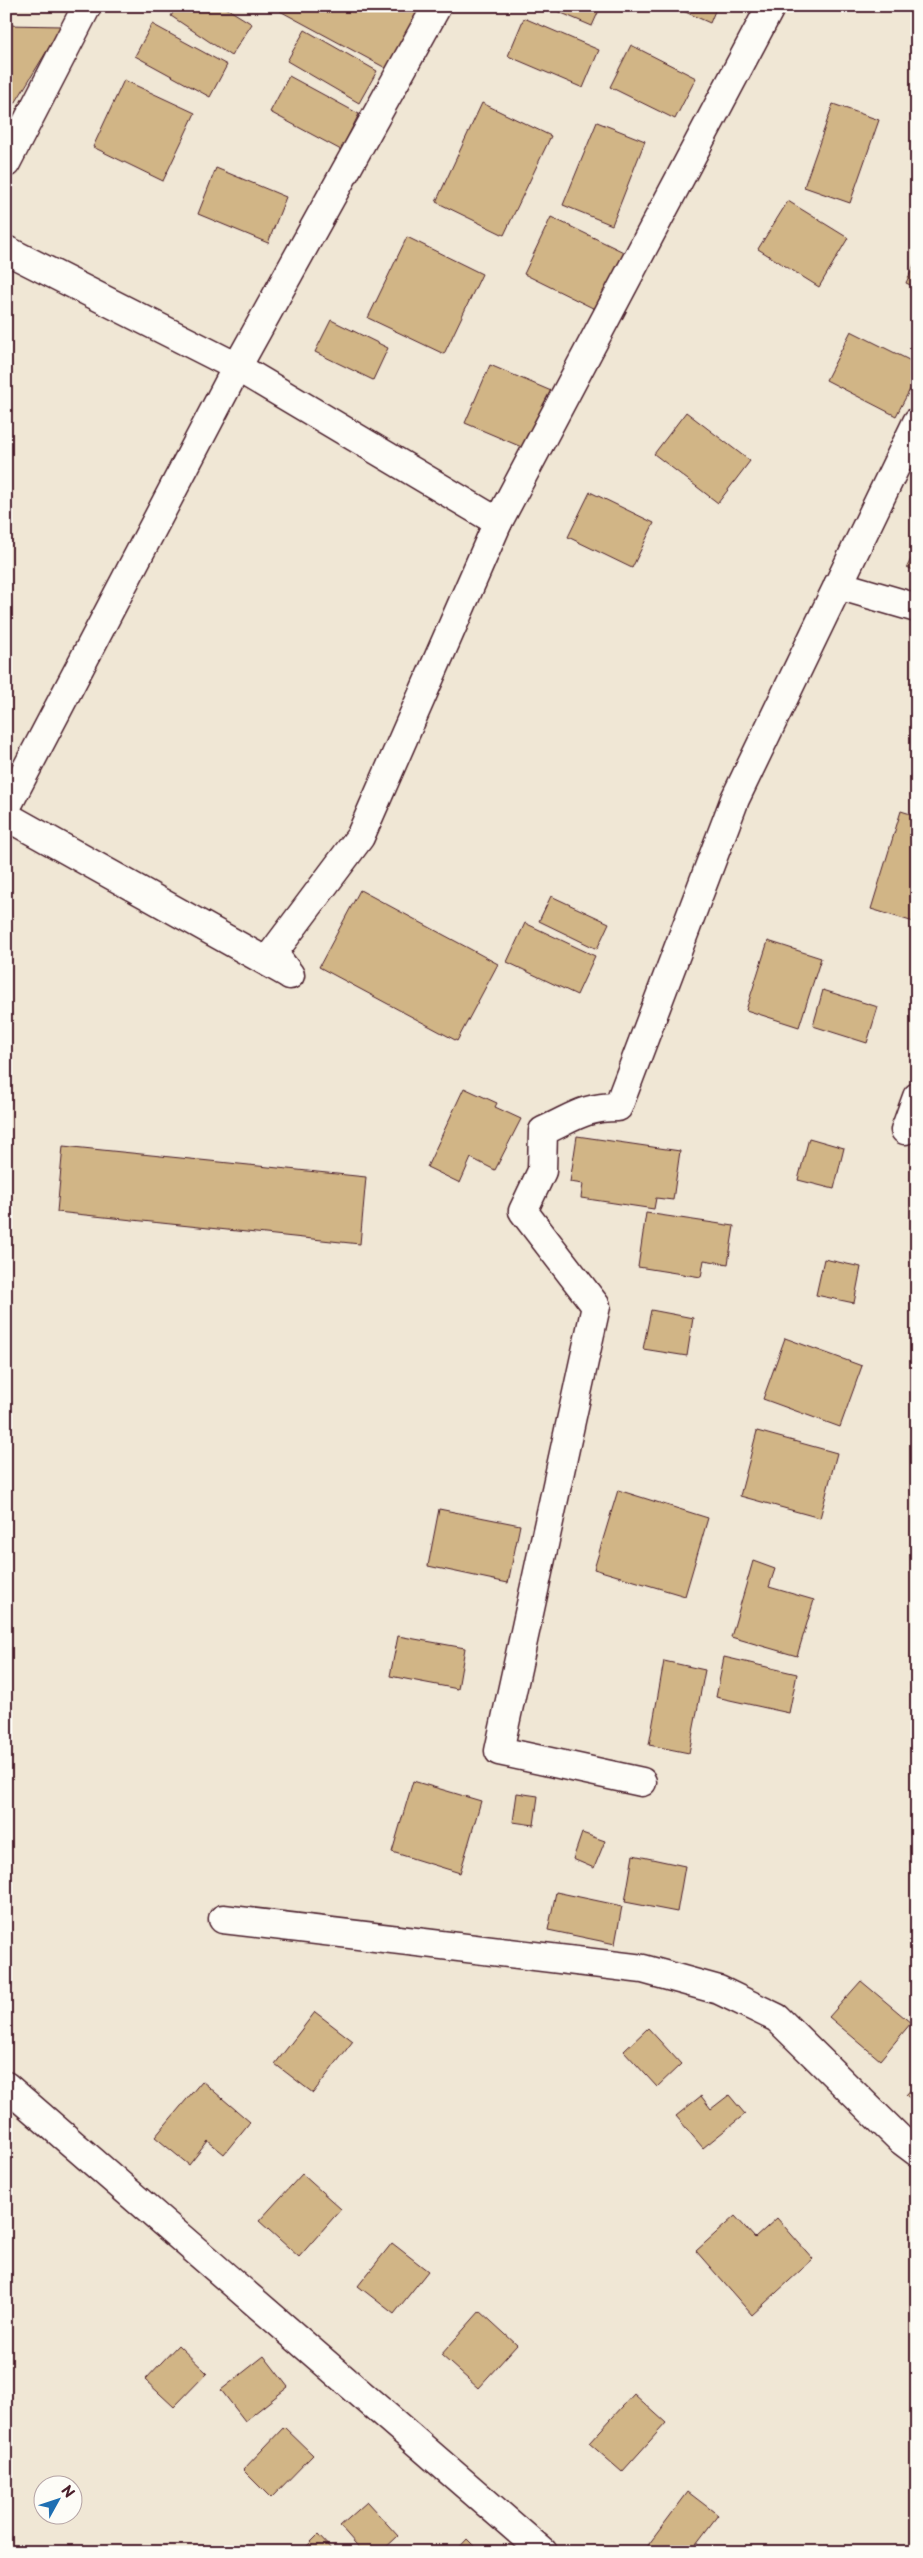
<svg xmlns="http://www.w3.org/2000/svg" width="923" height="2558" viewBox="0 0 923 2558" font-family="'Playpen Sans',sans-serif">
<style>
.building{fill:#d1b586;stroke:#4a1f2b}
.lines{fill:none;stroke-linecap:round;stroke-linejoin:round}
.minor-casing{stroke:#4a1f2b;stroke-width:31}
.minor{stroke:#fdfcf7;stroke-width:28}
</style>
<rect width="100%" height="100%" fill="#f0e7d5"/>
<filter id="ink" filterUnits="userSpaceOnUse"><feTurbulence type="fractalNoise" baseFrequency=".02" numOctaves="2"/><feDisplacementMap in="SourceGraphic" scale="10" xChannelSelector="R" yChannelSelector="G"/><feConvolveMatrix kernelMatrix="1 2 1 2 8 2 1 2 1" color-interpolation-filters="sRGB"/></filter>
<g filter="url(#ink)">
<g class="building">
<path d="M177 6H223L252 24 231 56 171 16Z"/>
<path d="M282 6H418L426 11 393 72 280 11Z"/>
<path d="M545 6H601L592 26Z"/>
<path d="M672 6H717L710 23Z"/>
<path d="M524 18 599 50 583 88 508 56Z"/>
<path d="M152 24 227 65 210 97 135 56Z"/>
<path d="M6 25 62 26 14 105 6 100Z"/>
<path d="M305 30 377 71 359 103 287 61Z"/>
<path d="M631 45 696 78 675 119 610 87Z"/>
<path d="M289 76 359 114 341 150 270 112Z"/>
<path d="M124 80 195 113 163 181 93 147Z"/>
<path d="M482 103 551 136 504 235 436 202Z"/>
<path d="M833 104 879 120 850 203 804 187Z"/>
<path d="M597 122 645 141 612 225 563 205Z"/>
<path d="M216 168 286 197 268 243 198 214Z"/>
<path d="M788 201 848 238 819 287 758 249Z"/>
<path d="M551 217 636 258 609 316 524 274Z"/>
<path d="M407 237 482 274 444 354 368 318Z"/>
<path d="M917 258V288L906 283Z"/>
<path d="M331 320 388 348 373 380 315 352Z"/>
<path d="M851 331 917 364V376L896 416 826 380Z"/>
<path d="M490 365 563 396 538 454 465 423Z"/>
<path d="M686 412 750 461 718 503 654 454Z"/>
<path d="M590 492 654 523 632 568 568 537Z"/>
<path d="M917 547V572L907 567Z"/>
<path d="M901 811 917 816V923L871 909Z"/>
<path d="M360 890 498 964 457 1041 319 967Z"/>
<path d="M551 896 609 923 597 949 539 921Z"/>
<path d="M525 923 595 956 577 995 507 962Z"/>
<path d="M768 941 821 958 799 1027 746 1010Z"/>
<path d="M823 990 878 1007 867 1043 813 1026Z"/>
<path d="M464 1088 497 1103 495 1107 521 1119 495 1170 471 1158 460 1183 427 1167Z"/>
<path d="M577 1136 680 1151 673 1200 656 1198 654 1209 581 1198 583 1184 570 1182Z"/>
<path d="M809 1138 844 1148 834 1189 798 1180Z"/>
<path d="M63 1146 366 1177 360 1244 57 1212Z"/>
<path d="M646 1213 734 1226 728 1264 704 1260 701 1277 638 1267Z"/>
<path d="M824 1259 861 1267 854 1303 816 1295Z"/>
<path d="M651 1310 693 1318 687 1356 643 1349Z"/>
<path d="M785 1338 862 1366 840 1427 763 1399Z"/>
<path d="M757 1431 837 1453 820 1518 740 1496Z"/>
<path d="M618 1490 708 1518 685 1596 594 1569Z"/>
<path d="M439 1509 520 1525 508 1583 428 1566Z"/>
<path d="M753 1561 775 1569 769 1587 814 1600 797 1656 731 1637Z"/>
<path d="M398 1636 465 1648 458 1689 390 1676Z"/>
<path d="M724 1657 797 1674 789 1713 716 1697Z"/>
<path d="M664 1661 705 1670 689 1753 649 1745Z"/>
<path d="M413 1781 481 1801 460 1873 392 1852Z"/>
<path d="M517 1793 538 1796 534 1825 513 1822Z"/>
<path d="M582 1833 605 1841 594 1868 573 1859Z"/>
<path d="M633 1855 685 1866 677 1912 625 1902Z"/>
<path d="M556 1892 622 1906 615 1944 548 1930Z"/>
<path d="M861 1981 911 2023 880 2060 829 2017Z"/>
<path d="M315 2012 353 2041 313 2093 275 2064Z"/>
<path d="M648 2028 681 2064 657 2087 624 2051Z"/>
<path d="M202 2081 250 2122 224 2154 208 2141 189 2165 155 2137Z"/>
<path d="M917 2083V2104L906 2095Z"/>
<path d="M729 2095 745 2114 703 2148 676 2116 701 2096 711 2109Z"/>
<path d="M302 2174 341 2209 299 2257 259 2221Z"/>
<path d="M735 2216 755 2238 777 2218 813 2259 752 2315 696 2251Z"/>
<path d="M392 2243 428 2271 394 2314 358 2286Z"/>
<path d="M480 2311 517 2345 478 2388 441 2355Z"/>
<path d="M178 2345 207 2373 174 2407 145 2380Z"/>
<path d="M264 2356 288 2387 245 2421 221 2390Z"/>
<path d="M634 2394 666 2423 622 2472 589 2443Z"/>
<path d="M284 2427 313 2455 271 2498 243 2470Z"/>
<path d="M688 2492 718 2515 690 2552H651L646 2548Z"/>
<path d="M367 2502 398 2536 381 2552H363L340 2526Z"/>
<path d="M318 2535 334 2552H301Z"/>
<path d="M467 2539 480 2552H455Z"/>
</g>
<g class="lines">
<g class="minor-casing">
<g id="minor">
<path d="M6 163 87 6"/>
<path d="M6 250 237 367 498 522"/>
<path d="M838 585 917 608"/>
<path d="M6 808 237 367 437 6"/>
<path d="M6 816 287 973"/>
<path d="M290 975 273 953 360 837 498 522 771 6"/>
<path d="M905 1130 917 1097"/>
<path d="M642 1782 499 1751 596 1306 523 1211 542 1171 543 1131C573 1118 582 1107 618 1107L735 799 917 422"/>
<path d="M223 1919 643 1969 719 1990 777 2018 901 2140 917 2152"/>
<path d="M6 2086 543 2552"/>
</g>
</g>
<use href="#minor" class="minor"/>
</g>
</g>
<rect width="923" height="2558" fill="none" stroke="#fdfcf7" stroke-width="25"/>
<rect x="12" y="12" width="898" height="2533" fill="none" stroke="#4a1f2b" stroke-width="2" filter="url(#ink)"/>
<g transform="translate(58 2500) rotate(50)"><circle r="24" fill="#fdfcf7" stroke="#b5a4a5"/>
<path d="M0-4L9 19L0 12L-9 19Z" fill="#1f6fb2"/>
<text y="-8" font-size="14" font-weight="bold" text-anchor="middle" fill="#4a1f2b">N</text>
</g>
</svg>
